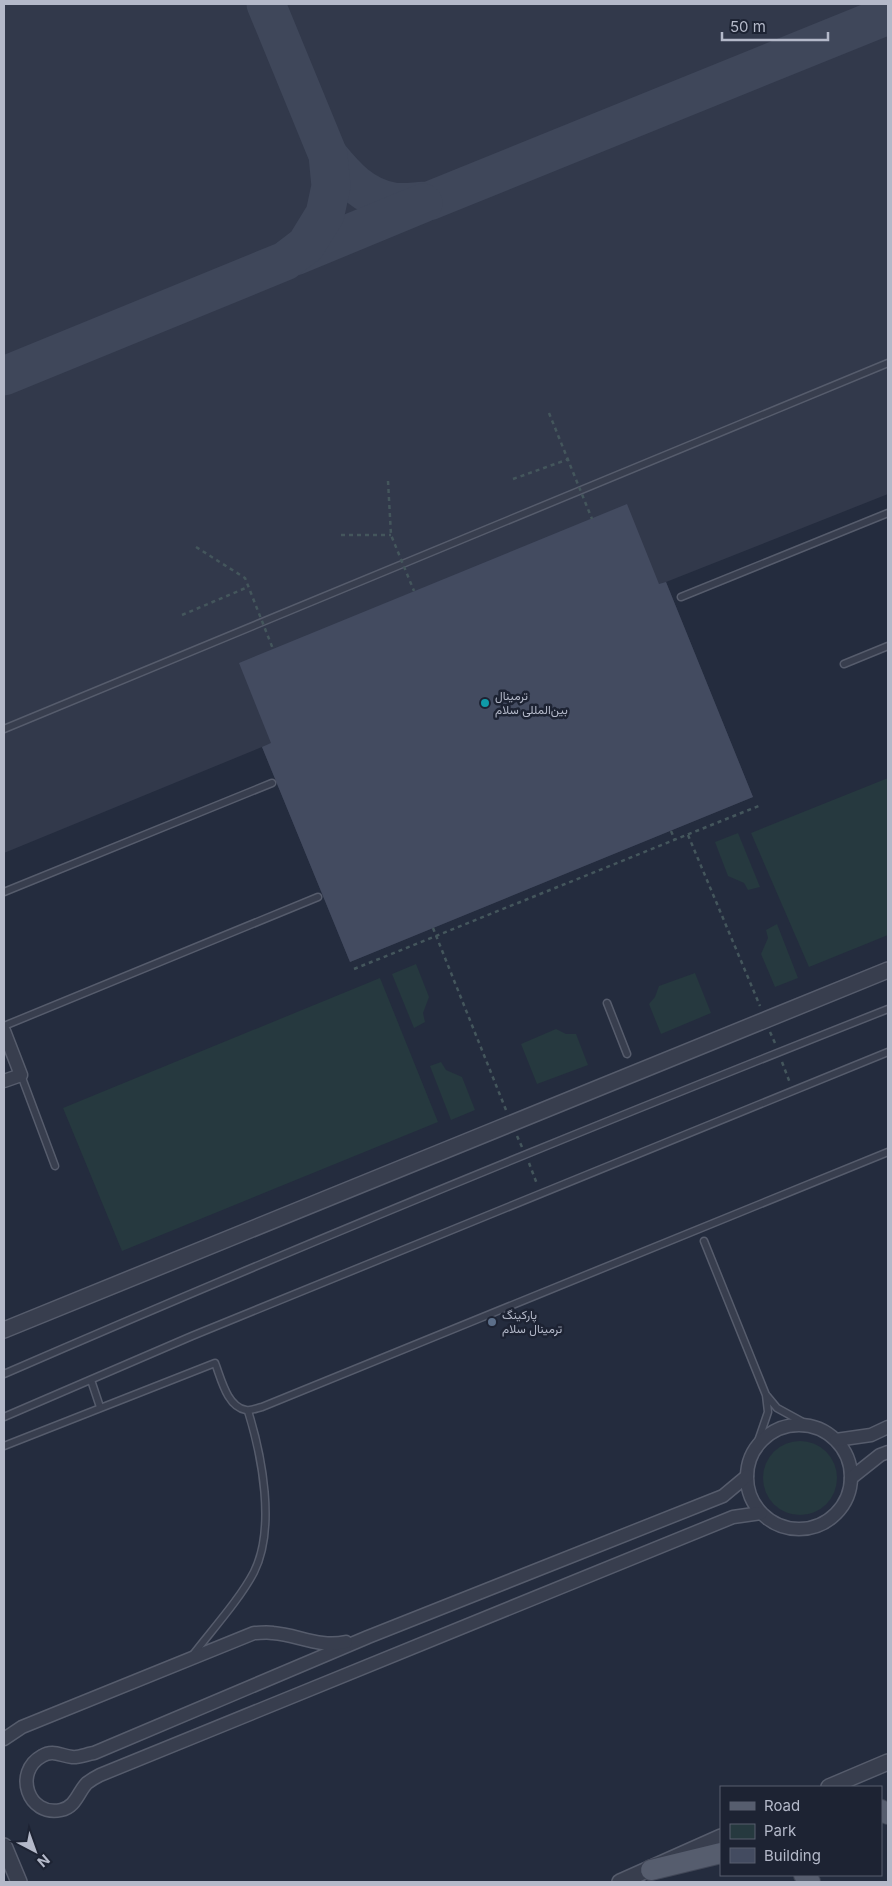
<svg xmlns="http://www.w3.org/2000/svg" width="892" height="1886" viewBox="0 0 892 1886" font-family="Inter,Vazirmatn,sans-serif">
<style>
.airport{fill:#32394b}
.green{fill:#26393f}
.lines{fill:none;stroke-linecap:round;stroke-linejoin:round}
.taxiway{stroke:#3f475a;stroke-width:39}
.building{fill:#434b60}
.service-casing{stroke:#565c6c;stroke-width:9}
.minor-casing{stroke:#565c6c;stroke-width:15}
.tertiary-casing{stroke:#565c6c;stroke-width:18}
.primary-casing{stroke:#414757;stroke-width:22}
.path{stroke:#44565c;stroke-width:2.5;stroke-dasharray:4 4;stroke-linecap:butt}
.service{stroke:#383e4e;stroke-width:6}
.minor{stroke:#383e4e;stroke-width:12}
.tertiary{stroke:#383e4e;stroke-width:15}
.primary{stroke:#565d6e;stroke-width:20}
.path-bridge{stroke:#44565c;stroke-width:2.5;stroke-dasharray:4 4;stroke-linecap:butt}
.culture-dot{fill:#0f9aa8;stroke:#1d2333;stroke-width:2}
.service-dot{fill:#5c6f8a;stroke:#1d2333;stroke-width:2}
.labels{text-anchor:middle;stroke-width:5;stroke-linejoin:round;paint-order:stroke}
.poi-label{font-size:12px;fill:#b4b9c9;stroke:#1d2333;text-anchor:start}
</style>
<rect width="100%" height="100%" fill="#242c3e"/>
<path class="airport" d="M4 4H888V494L666 582 753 797 350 962 262 747 4 853Z"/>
<g class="green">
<path d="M888 778V935L809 967 751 833Z"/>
<path d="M738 833 760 887 748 890 744 883 728 876 715 842Z"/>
<path d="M777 924 798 978 775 987 761 954 768 938 766 930Z"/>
<path d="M416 964 429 997 423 1013 425 1022 414 1028 392 974Z"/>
<path d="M695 973 711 1013 661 1034 649 1004 655 997 659 986Z"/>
<path d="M380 978 438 1122 122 1251 63 1108Z"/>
<path d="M556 1029 566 1034H576L588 1065 537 1084 521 1044Z"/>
<path d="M441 1062 446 1070 462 1077 475 1110 451 1120 430 1066Z"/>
<circle cx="800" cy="1478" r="37"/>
</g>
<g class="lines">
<g class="taxiway">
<path d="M328 155C346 177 363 197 393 202 404 204 417 201 429 201L888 15"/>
<path d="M295 256 423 203"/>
<path d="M4 376 285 261 306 245 325 214 331 186 328 155 266 4"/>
</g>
</g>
<path class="building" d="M627 504 659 584 666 582 753 797 350 962 262 747 271 743 239 663Z"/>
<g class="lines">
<g class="service-casing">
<g id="service">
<path d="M681 597 888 513"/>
<path d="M844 664 888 646"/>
<path d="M4 729 888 363"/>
<path d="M4 892 272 783"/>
<path d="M607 1003 627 1054"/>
<path d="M4 1026 318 897"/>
<path d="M21 1075 55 1166"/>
<path d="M704 1241 766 1395 768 1412 756 1447"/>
<path d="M4 1374C296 1247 592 1126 888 1009"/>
<path d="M91 1380 100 1407"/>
<path d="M767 1396 777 1408 810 1426"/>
<path d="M4 1417 192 1336 888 1052"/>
<path d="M4 1446 215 1363C221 1378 227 1407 246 1410 251 1411 257 1408 262 1407L888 1152"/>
<path d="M192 1656C211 1631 240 1599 254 1572 276 1528 262 1456 248 1411"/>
</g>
</g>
<g class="minor-casing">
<g id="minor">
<path d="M4 1031 21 1075 4 1081"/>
<circle cx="799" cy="1477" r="52"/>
<path d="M836 1440 871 1435 888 1427"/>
<path d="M747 1476 723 1496 368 1637 94 1753C87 1754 78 1758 72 1757 61 1756 53 1749 42 1756 13 1772 28 1817 61 1810 76 1807 78 1792 87 1783 91 1780 96 1777 100 1775L733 1517 761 1513"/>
<path d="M851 1478 880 1455 888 1452"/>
<path d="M4 1739 22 1727 254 1633C260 1633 267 1632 273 1633 298 1635 320 1648 346 1642"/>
</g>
</g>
<g class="tertiary-casing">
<g id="tertiary">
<path d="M4 1330 888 970"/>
<path d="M829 1787 888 1762"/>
<path d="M4 1846 19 1882"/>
<path d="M620 1882 721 1837"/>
</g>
</g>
<g class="primary-casing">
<g id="primary">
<path d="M881 1810 888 1814"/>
<path d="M651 1870 721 1853"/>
<path d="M804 1875 810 1882"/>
</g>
</g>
<g class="path">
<path d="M513 479 569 459"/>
<path d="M341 535H391"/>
<path d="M182 615 248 587"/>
<path d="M671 831 675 840"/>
<path d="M688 835 760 1006"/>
<path d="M433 928 506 1110"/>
<path d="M354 969 761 805"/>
<path d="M770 1032 775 1043"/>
<path d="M782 1062 790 1083"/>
<path d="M517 1136 522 1147"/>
<path d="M529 1163 537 1184"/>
</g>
<use href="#service" class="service"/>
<use href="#minor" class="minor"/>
<use href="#tertiary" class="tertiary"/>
<use href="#primary" class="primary"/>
<g class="path-bridge">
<path d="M549 413 592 519"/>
<path d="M388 481 391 535 414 591"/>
<path d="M196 547 245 578 273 649"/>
</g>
</g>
<circle class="culture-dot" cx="485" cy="703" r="5"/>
<circle class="service-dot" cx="492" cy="1322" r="5"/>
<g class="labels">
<g class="poi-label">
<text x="495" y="700">ترمینال<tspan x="495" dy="14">بین‌المللی سلام</tspan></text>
<text x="502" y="1319">پارکینگ<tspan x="502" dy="14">ترمینال سلام</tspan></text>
</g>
</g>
<rect width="892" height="1886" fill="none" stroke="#b4b9c9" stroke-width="10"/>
<rect x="720" y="1786" width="162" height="90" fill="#1d2333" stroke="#595f6f"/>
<rect x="730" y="1802" width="25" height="8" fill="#565d6e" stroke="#595f6f"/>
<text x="764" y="1811" font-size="15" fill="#b4b9c9">Road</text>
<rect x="730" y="1824" width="25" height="15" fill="#26393f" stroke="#595f6f"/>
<text x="764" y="1836" font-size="15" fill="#b4b9c9">Park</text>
<rect x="730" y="1848" width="25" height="15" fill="#434b60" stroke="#595f6f"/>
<text x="764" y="1861" font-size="15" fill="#b4b9c9">Building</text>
<g transform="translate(35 1851) rotate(139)" stroke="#1d2333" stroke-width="4" paint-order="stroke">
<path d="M0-4L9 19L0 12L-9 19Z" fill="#b4b9c9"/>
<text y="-8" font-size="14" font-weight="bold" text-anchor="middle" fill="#b4b9c9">N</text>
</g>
<path d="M722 32v8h106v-8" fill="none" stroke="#b4b9c9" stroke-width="2.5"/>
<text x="730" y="32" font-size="15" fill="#b4b9c9" stroke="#1d2333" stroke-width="4" paint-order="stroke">50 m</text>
</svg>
